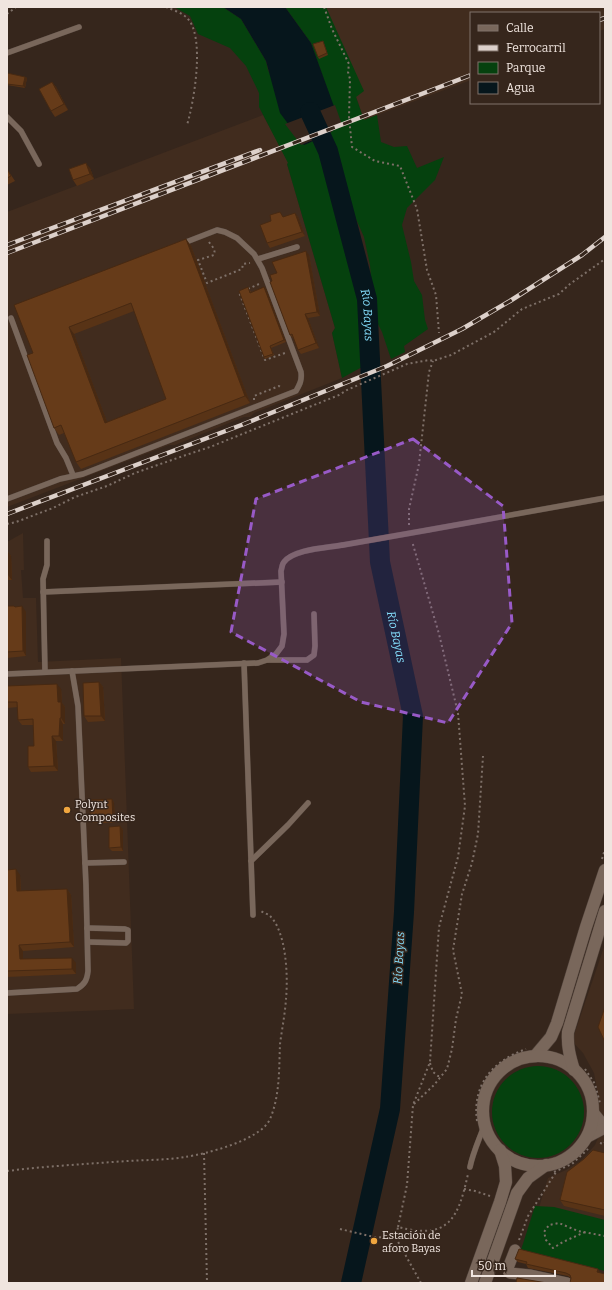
<svg xmlns="http://www.w3.org/2000/svg" width="612" height="1290" viewBox="0 0 612 1290" font-family="Bitter,serif">
<style>
.built{fill:#412c1e}
.green{fill:#05410e}
.water{fill:#06161c}
.pier{fill:#36261c}
.lines{fill:none;stroke-linecap:round;stroke-linejoin:round}
.river{stroke:#06161c;stroke-width:20}
.lane-casing{stroke:#50423a;stroke-width:6}
.street-casing{stroke:#50423a;stroke-width:12}
.secondary-casing{stroke:#50423a;stroke-width:13}
.path{stroke:#7e7068;stroke-width:2;stroke-dasharray:2 3;stroke-linecap:butt}
.lane{stroke:#79675b;stroke-width:5.5}
.street{stroke:#79675b;stroke-width:11}
.secondary{stroke:#79675b;stroke-width:12}
.rail-casing{stroke:#dcd0ca;stroke-width:4.5}
.rail{stroke:#36261c;stroke-width:3;stroke-dasharray:9;stroke-linecap:butt}
.lane-bridge-casing{stroke:#50423a;stroke-width:6;stroke-linecap:butt}
.lane-bridge{stroke:#79675b;stroke-width:5.5}
.wall{fill:#583316;fill-rule:evenodd}
.shaded-wall{fill:#472912}
.building{fill:#663b19;stroke:#472912;fill-rule:evenodd}
.marked{fill:#985ac7;fill-opacity:0.2;stroke:#985ac7;stroke-width:3;stroke-dasharray:8 5;stroke-linejoin:round}
.poi-dot{fill:#f0a63f;stroke:#36261c;stroke-width:1.5}
.labels{text-anchor:middle;stroke-width:3;stroke-linejoin:round;paint-order:stroke}
.poi-label{font-size:11px;fill:#f0e5df;stroke:#36261c;text-anchor:start}
.water-label{font-size:12px;font-style:italic;fill:#83dbf9;stroke:#36261c}
</style>
<rect width="100%" height="100%" fill="#36261c"/>
<g class="built">
<path d="M326 7H605V29L599 31V13H471V80L364 120Z"/>
<path d="M263 115 289 163 287 164 335 328 332 333 342 378 254 413 250 417H244L175 445H169L7 507V212Z"/>
<path d="M23 533 24 570H21L23 598H36L38 662 121 658 134 1009 7 1014V542Z"/>
<path d="M605 944V1269L527 1247 548 1178 566 1170 581 1161 595 1145 598 1138V1094L594 1073 583 1053 572 1041Z"/>
</g>
<g class="green">
<path d="M174 7H223L241 19 266 61 268 70 304 145C317 140 329 132 339 123L311 43 285 7H326L364 91 356 97 364 120 377 115 381 142 394 147 407 146 417 168 444 157 435 180 407 208 402 225 411 262 414 281 422 295 425 320 428 329 404 346 405 352 391 359 382 332 374 316 370 265 364 237 356 219 347 225 350 247 362 308V367L342 378 332 333 335 328 287 164 288 163 259 107V93L246 66 230 48 198 34 190 16Z"/>
<circle cx="538" cy="1112" r="46"/>
<path d="M535 1206 554 1207 605 1220V1271L521 1250Z"/>
</g>
<path class="water" d="M223 7H285L311 43 340 123C329 132 317 140 304 145L280 113 266 61 241 19Z"/>
<path class="pier" d="M335 105 341 122V124L330 133 301 145 285 124Z"/>
<g class="lines">
<path class="river" id="s1" d="M310 112 328 151 367 299 380 562 413 716 404 912 390 1109 351 1283"/>
<g class="lane-casing">
<g id="lane">
<path d="M7 53 79 27"/>
<path d="M7 117 21 131 39 164"/>
<path d="M258 259 297 247"/>
<path d="M11 318 57 443 66 458 73 475"/>
<path d="M7 499 60 479 83 474 296 391C300 384 302 380 301 372L262 268 254 254 237 238 225 232 217 230 181 244"/>
<path d="M428 530 605 498"/>
<path d="M43 592 282 582"/>
<path d="M268 660H307L314 655 315 646 314 614"/>
<path d="M244 663 253 915"/>
<path d="M45 672 43 579 47 565V541"/>
<path d="M7 674 258 663 267 660 276 654 282 646 284 634 281 571C282 568 282 564 284 562 294 549 327 548 343 545"/>
<path d="M251 861 288 825 308 803"/>
<path d="M85 863 124 862"/>
<path d="M87 928 125 929 128 930V941L126 943 88 942"/>
<path d="M7 993 77 989C85 984 87 980 88 971L86 885 78 706 72 671"/>
<path d="M470 1167C473 1152 480 1138 485 1123"/>
</g>
</g>
<g class="street-casing">
<g id="street">
<path d="M593 1112 605 1127"/>
<path d="M586 1138 605 1128"/>
<path d="M515 1250 508 1268V1271L510 1273 530 1275 567 1283"/>
</g>
</g>
<g class="secondary-casing">
<g id="secondary">
<path d="M535 1056 551 1037 557 1023 586 927 605 870"/>
<circle cx="538" cy="1111" r="55"/>
<path d="M574 1070C570 1057 567 1046 568 1032L605 911"/>
<path d="M471 1283 500 1202 506 1182 505 1166 500 1150"/>
<path d="M485 1283 517 1193 528 1178 546 1165"/>
</g>
</g>
<g class="path">
<path d="M166 7C173 10 183 13 188 19 205 38 194 102 187 125"/>
<path d="M324 7 332 29 349 64 348 72 350 79 349 117 352 147 375 161 400 166 417 209 427 270 436 295 439 333"/>
<path d="M7 14 16 7"/>
<path d="M209 242C212 246 216 250 214 255L198 260 207 283 242 269 243 264 250 263"/>
<path d="M248 289 259 284V283"/>
<path d="M242 291 239 292 265 360 285 353"/>
<path d="M254 400V396L279 386 282 388"/>
<path d="M7 524 16 522 53 508 75 497 107 486 135 473 186 455 210 447 339 395 347 390 407 364 429 360 433 361 451 355 494 332 522 309 559 294 570 284 605 259"/>
<path d="M409 525V509L419 464 429 372 433 361"/>
<path d="M602 859 605 849"/>
<path d="M430 1063 433 1072 438 1076H442"/>
<path d="M585 1069 595 1084 600 1103"/>
<path d="M414 1104 434 1085 447 1069 452 1049 456 1019 462 994 453 950 462 894 472 863 478 834 483 756"/>
<path d="M477 1121C472 1084 493 1061 526 1049"/>
<path d="M600 1143 604 1144 605 1142"/>
<path d="M204 1153 207 1283"/>
<path d="M558 1168 560 1161"/>
<path d="M7 1171C47 1166 87 1164 127 1161 146 1160 166 1160 185 1157 206 1154 261 1140 270 1119 280 1096 279 1068 280 1044 282 1029 285 1014 286 999 288 978 287 931 269 915 267 914 264 913 261 911"/>
<path d="M554 1172 572 1164 588 1149"/>
<path d="M464 1189 475 1191 490 1196"/>
<path d="M398 1227 407 1185 413 1105 430 1062 439 927 458 857 465 806 458 713 439 634 412 541"/>
<path d="M340 1229 374 1237 396 1238"/>
<path d="M585 1232 563 1242 553 1248 546 1240 544 1232 549 1225 559 1223 578 1231 605 1236"/>
<path d="M519 1240 528 1216 556 1172"/>
<path d="M421 1283 396 1238 398 1227C449 1240 458 1219 468 1174"/>
</g>
<use href="#lane" class="lane"/>
<use href="#street" class="street"/>
<use href="#secondary" class="secondary"/>
<g class="rail-casing">
<g id="rail">
<path d="M599 20 605 18"/>
<path d="M7 245 260 150"/>
<path d="M7 253 471 75"/>
<path d="M7 514 244 424 387 366 462 329 510 301 582 255 605 237"/>
</g>
</g>
<use href="#rail" class="rail"/>
<g class="lane-bridge-casing">
<path id="lane-bridge" d="M343 545 428 530"/>
</g>
<use href="#lane-bridge" class="lane-bridge"/>
</g>
<g class="wall">
<path d="M323 41 328 55 319 59 318 57Z"/>
<path d="M7 73 25 77 27 78 25 88 7 85Z"/>
<path d="M52 82 56 87 68 110 55 117 51 111Z"/>
<path d="M90 168 94 179 77 186 73 180Z"/>
<path d="M7 169 15 181 7 185Z"/>
<path d="M295 213 298 217 305 236 270 248 267 243 284 217Z"/>
<path d="M186 239 191 246 250 403 81 469 76 462 64 433 59 435 54 428 33 353ZM134 311 166 399 107 422 74 334Z"/>
<path d="M309 255 320 316 308 318 319 348 301 354 298 350 294 339 290 335 272 281 277 273Z"/>
<path d="M248 287 251 292 264 287 266 289 286 342 271 348 274 355 265 359 264 357Z"/>
<path d="M7 551 11 556 12 580H7Z"/>
<path d="M7 606 26 612V656L7 658Z"/>
<path d="M99 682 103 687 105 721 88 722 84 716Z"/>
<path d="M7 686 61 689 62 703 65 707V724H63V741H56L58 771 31 772 28 767 34 746 33 725H22L18 720V707L7 708Z"/>
<path d="M112 799 114 803 115 823H93L90 820Z"/>
<path d="M120 826 123 830V851H112L109 848Z"/>
<path d="M7 870 20 875 21 891 67 889 71 895 74 947 23 951V959L76 963V974L7 977Z"/>
<path d="M605 1153V1216L564 1206 560 1200Z"/>
<path d="M515 1259 600 1272 571 1278 568 1276 528 1268 526 1264 518 1262Z"/>
</g>
<g class="shaded-wall">
<path d="M25 77 27 78 25 88 23 86Z"/>
<path d="M52 82 56 87 68 110 64 104Z"/>
<path d="M86 163 90 168 94 179 90 174Z"/>
<path d="M295 213 298 217 305 236 302 232Z"/>
<path d="M186 239 191 246 250 403 245 396Z"/>
<path d="M306 251 309 255 320 316 317 312Z"/>
<path d="M264 287 266 289 286 342 284 340Z"/>
<path d="M305 314 308 318 319 348 316 343Z"/>
<path d="M69 327 74 334 110 430 105 423Z"/>
<path d="M7 551 11 556 12 580 8 575Z"/>
<path d="M22 606 26 612V656L23 651Z"/>
<path d="M99 682 103 687 105 721 101 716Z"/>
<path d="M57 684 61 689 62 703 65 707V724L61 718 58 702Z"/>
<path d="M60 718 63 724V741L59 736Z"/>
<path d="M52 736 56 741 58 771 54 766Z"/>
<path d="M112 799 114 803 115 823 113 819Z"/>
<path d="M120 826 123 830V851L121 847Z"/>
<path d="M16 869 20 875 21 897 17 891Z"/>
<path d="M67 889 71 895 74 947 70 942Z"/>
<path d="M19 945 23 951V964L20 959Z"/>
<path d="M72 958 76 963V974L72 969Z"/>
<path d="M598 1269 600 1272V1276L597 1272Z"/>
</g>
<g class="building">
<path d="M323 41 327 53 318 57 313 44Z"/>
<path d="M7 73 25 77 23 86 7 84Z"/>
<path d="M52 82 64 104 51 111 39 89Z"/>
<path d="M86 163 90 174 73 180 69 169Z"/>
<path d="M7 169 11 176 7 178Z"/>
<path d="M280 212 283 217 295 213 302 232 267 243 260 225 271 221 270 215Z"/>
<path d="M186 239 245 396 76 462 61 425 54 428 27 355 33 353 14 305ZM131 303 166 399 105 423 69 327Z"/>
<path d="M306 251 317 312 305 314 316 343 298 350 292 334 290 335 270 282 272 281 270 275 277 273 272 262Z"/>
<path d="M248 287 250 293 264 287 284 340 270 346 273 354 264 357 239 291Z"/>
<path d="M7 551 8 575H7Z"/>
<path d="M7 606H14L15 607 22 606 23 651 7 652Z"/>
<path d="M99 682 101 716H84L83 683Z"/>
<path d="M57 684 58 702H61V718H60L59 736H52L54 766 28 767V746H34L33 719 18 720 17 702H7V686Z"/>
<path d="M112 799 113 819 90 820V800Z"/>
<path d="M120 826 121 847 109 848V827Z"/>
<path d="M16 869 17 891 67 889 70 942 19 945 20 959 72 958V969L7 971V870Z"/>
<path d="M605 1007V1042L598 1027Z"/>
<path d="M593 1150 605 1153V1210L560 1200 567 1172 584 1159Z"/>
<path d="M519 1249 598 1269 597 1272 605 1274V1283H570L571 1278 570 1275 566 1273 526 1264 527 1262 515 1259Z"/>
<path d="M517 1278 547 1283H516Z"/>
</g>
<path class="marked" d="M413 439 503 506 512 623 448 723 361 702 231 632 256 499Z"/>
<g class="poi-dot">
<circle cx="67" cy="810" r="4"/>
<circle cx="374" cy="1241" r="4"/>
</g>
<g class="labels">
<g class="poi-label">
<text x="75" y="808">Polynt<tspan x="75" dy="13">Composites</tspan></text>
<text x="382" y="1239">Estación de<tspan x="382" dy="13">aforo Bayas</tspan></text>
</g>
<g class="water-label">
<text dy="4" stroke="none"><textPath href="#s1" startOffset="212">Río Bayas</textPath></text>
<text dy="4" stroke="none"><textPath href="#s1" startOffset="536">Río Bayas</textPath></text>
<text transform="translate(399 958) rotate(-87)" y="4">Río Bayas</text>
</g>
</g>
<rect width="612" height="1290" fill="none" stroke="#f0e5df" stroke-width="16"/>
<rect x="470" y="12" width="130" height="92" fill="#36261c" stroke="#80726a"/>
<rect x="478" y="25" width="20" height="6" fill="#79675b" stroke="#80726a"/>
<text x="506" y="32" font-size="12" fill="#f0e5df">Calle</text>
<rect x="478" y="45" width="20" height="6" fill="#dcd0ca" stroke="#80726a"/>
<text x="506" y="52" font-size="12" fill="#f0e5df">Ferrocarril</text>
<rect x="478" y="62" width="20" height="12" fill="#05410e" stroke="#80726a"/>
<text x="506" y="72" font-size="12" fill="#f0e5df">Parque</text>
<rect x="478" y="82" width="20" height="12" fill="#06161c" stroke="#80726a"/>
<text x="506" y="92" font-size="12" fill="#f0e5df">Agua</text>
<path d="M472 1270v6h83v-6" fill="none" stroke="#f0e5df" stroke-width="2"/>
<text x="478" y="1270" font-size="12" fill="#f0e5df" stroke="#36261c" stroke-width="3" paint-order="stroke">50 m</text>
</svg>
